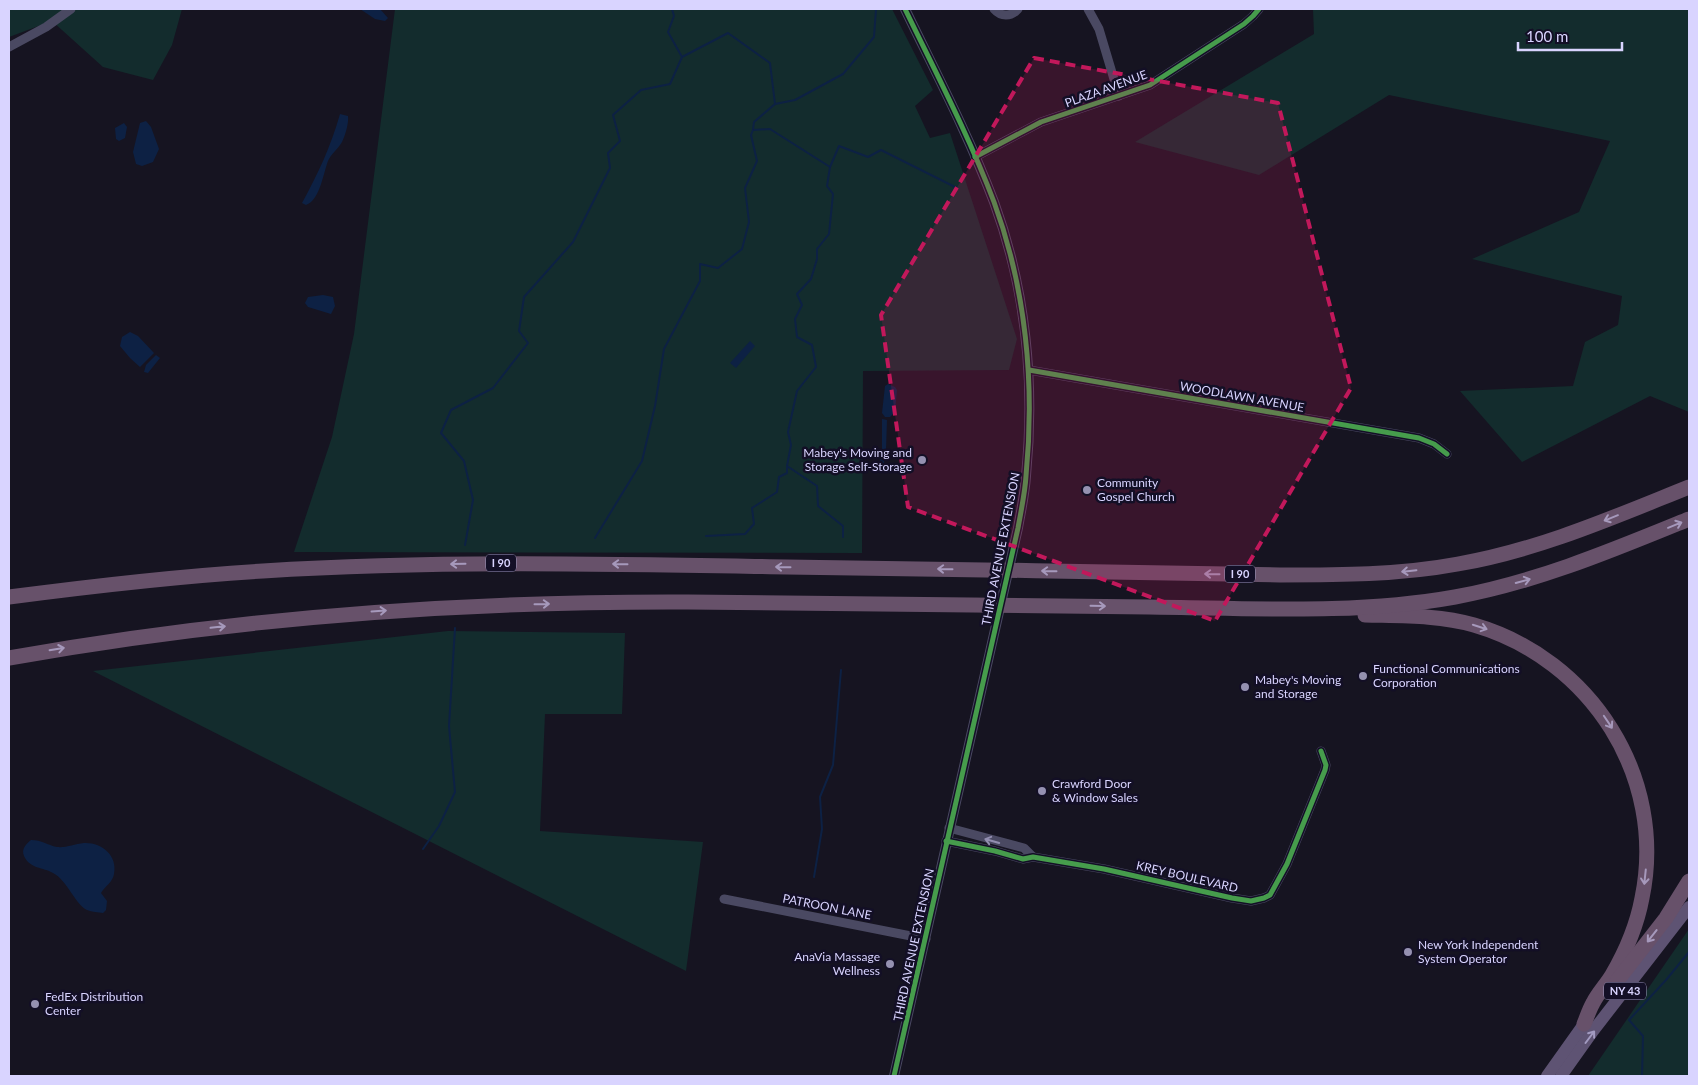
<svg xmlns="http://www.w3.org/2000/svg" width="1698" height="1085" viewBox="0 0 1698 1085" font-family="Lato,sans-serif">
<style>
.green{fill:#132c2d}
.water{fill:#0d2144}
.lines{fill:none;stroke-linecap:round;stroke-linejoin:round}
.stream{stroke:#0d2144;stroke-width:2}
.minor{stroke:#4a4962;stroke-width:9}
.tertiary{stroke:#4a4962;stroke-width:10}
.primary{stroke:#5e5373;stroke-width:12}
.motorway{stroke:#67516a;stroke-width:15}
.cycleway-casing{stroke:#130f26;stroke-width:8}
.cycleway{stroke:#469c4c;stroke-width:5}
.oneway{stroke:#a699bc}
.oneway2{stroke:#928eb0}
.oneway3{stroke:#a29ac0}
.marked{fill:#c2185b;fill-opacity:0.2;stroke:#c2185b;stroke-width:4;stroke-dasharray:10 6;stroke-linejoin:round}
.poi-dot{fill:#9591b1;stroke:#130f26;stroke-width:2}
.labels{text-anchor:middle;stroke-width:5;stroke-linejoin:round;paint-order:stroke}
.shield{fill:#130f26;stroke:#9e99be;stroke-width:1}
.shield-label{font-size:11px;font-weight:bold;fill:#d9d4ff}
.street-label{font-size:12px;fill:#d9d4ff;stroke:#130f26}
.poi-label{font-size:12px;fill:#d9d4ff;stroke:#130f26;text-anchor:start}
</style>
<rect width="100%" height="100%" fill="#161421"/>
<g class="green">
<path d="M9 9H182L172 45 153 80 103 67 52 21 9 37Z"/>
<path d="M395 9H892L933 90 915 106 930 138 950 133 1017 339 1009 370 863 371 862 553 294 552 332 437 354 334Z"/>
<path d="M1313 9H1689V412L1650 396 1522 462 1460 391 1573 386 1585 342 1618 325 1622 296 1472 259 1579 212 1610 141 1389 95 1259 175 1135 142 1314 34Z"/>
<path d="M448 631 625 633 622 714H545L540 831 703 842 686 971 93 671Z"/>
<path d="M1689 929V1076H1588Z"/>
</g>
<g class="water">
<path d="M360 9H380L388 18 385 21 375 19Z"/>
<path d="M340 114 348 116C349 123 345 136 342 142 338 149 331 154 328 161 323 174 320 200 306 205L302 203C318 174 331 146 340 114Z"/>
<path d="M146 121 151 127 159 149 153 162 142 166 136 164 133 152 140 123Z"/>
<path d="M124 123 127 127 125 138 119 141 116 139 115 128Z"/>
<path d="M323 295 333 297 335 306 331 314 308 307 305 303 308 297Z"/>
<path d="M130 332 138 336 154 353 140 367 130 358 120 346 122 337Z"/>
<path d="M750 341 755 346 736 368 730 363Z"/>
<path d="M156 355 160 358 148 373 144 372 146 365Z"/>
<path d="M888 384 895 387 897 390 895 412 890 417H885L882 413 885 386Z"/>
<path d="M882 419 887 420 886 450 883 469 880 470 879 467 882 448Z"/>
<path d="M31 840C42 840 47 845 57 847 66 848 74 844 84 843 101 842 118 855 114 874 113 882 105 886 101 893L107 901 106 910 103 913C98 912 92 912 87 910 75 904 67 880 53 873 43 867 30 869 24 856 21 849 26 844 31 840Z"/>
</g>
<g class="lines">
<g class="stream">
<path d="M672 9 674 16 668 32 682 57 728 33 770 63 775 104 754 122 753 130 770 129 830 167 827 186 833 194 829 234 817 249V259L811 279 797 294 802 305 795 319 797 337 812 345 816 367 797 391 788 432 791 445 787 466 817 486 818 506 843 526V537"/>
<path d="M775 104 795 100 843 74 874 37 876 9"/>
<path d="M830 167 839 146 868 157 881 150 957 188"/>
<path d="M706 536 745 534 754 524 752 508 777 492 779 477 787 473V466"/>
<path d="M595 538 642 461 655 406 664 349 700 281V264L718 268 742 249 749 222 745 188 757 161 751 135 753 130"/>
<path d="M465 545 473 500 464 461 441 433 451 410 493 388 528 343 519 331 524 297 573 242 610 168 608 153 620 141 613 115 641 90 670 84 682 57"/>
<path d="M423 849 439 826 455 792 449 726 455 628"/>
<path d="M814 877 822 829 820 797 833 765 841 670"/>
<path d="M1642 1076 1643 1036 1629 1020 1666 980 1689 952"/>
</g>
<g class="minor">
<path d="M994 9C1001 17 1011 17 1018 9"/>
<path d="M1088 9 1099 29 1119 96"/>
<path d="M9 47 46 27 71 9"/>
<path d="M975 157 1041 122 1150 85 1244 24 1253 16 1259 9"/>
<path d="M1029 370 1419 438 1434 444 1447 454"/>
<path d="M949 828 1024 848 1033 857"/>
<path d="M946 841 995 851 1023 859 1033 857 1104 869 1232 898 1251 901 1264 898 1270 895 1287 864 1325 770 1326 765 1321 751"/>
<path d="M724 899 926 939"/>
</g>
<path class="tertiary" d="M894 1076 1018 528C1021 511 1025 493 1026 476 1035 384 1026 289 994 202 969 136 936 73 905 9"/>
<g class="primary">
<path d="M1547 1076 1584 1024"/>
<path d="M1561 1076 1593 1031 1689 907"/>
</g>
<g class="motorway">
<path d="M9 597C93 586 178 576 263 571 438 560 613 564 787 567 951 569 1116 572 1280 575 1339 575 1399 575 1458 564 1539 550 1614 517 1689 487"/>
<path d="M1365 615C1401 616 1439 615 1474 625 1591 659 1667 777 1642 898 1637 925 1626 951 1612 975 1606 985 1598 993 1593 1003 1589 1010 1587 1017 1584 1024"/>
<path d="M9 658C233 618 460 601 688 602 841 603 995 605 1149 607 1250 608 1355 615 1455 597 1537 582 1613 550 1689 519"/>
<path d="M1617 981 1666 918 1689 881"/>
</g>
<g class="cycleway-casing">
<g id="cycleway">
<path d="M975 157 1041 122 1150 85 1244 24 1253 16 1259 9"/>
<path d="M1029 370 1419 438 1434 444 1447 454"/>
<path d="M946 841 995 851 1023 859 1033 857 1104 869 1232 898 1251 901 1264 898 1270 895 1287 864 1325 770 1326 765 1321 751"/>
<path d="M894 1076 1018 528C1021 511 1025 493 1026 476 1035 384 1026 289 994 202 969 136 936 73 905 9"/>
</g>
</g>
<use href="#cycleway" class="cycleway"/>
</g>
<defs><path id="oneway-shaft" d="M-6 0H5M1.5-3L5.5 0L1.5 3" fill="none" stroke-width="1.6" stroke-linecap="round" stroke-linejoin="round" transform="scale(1.25)"/></defs>
<g class="oneway">
<use href="#oneway-shaft" transform="translate(1611 518) rotate(158)"/>
<use href="#oneway-shaft" transform="translate(1675 525) rotate(-22)"/>
<use href="#oneway-shaft" transform="translate(458 564) rotate(179)"/>
<use href="#oneway-shaft" transform="translate(620 564) rotate(-179)"/>
<use href="#oneway-shaft" transform="translate(783 567) rotate(-179)"/>
<use href="#oneway-shaft" transform="translate(945 569) rotate(-179)"/>
<use href="#oneway-shaft" transform="translate(1049 571) rotate(-179)"/>
<use href="#oneway-shaft" transform="translate(1409 571) rotate(174)"/>
<use href="#oneway-shaft" transform="translate(1212 574) rotate(-179)"/>
<use href="#oneway-shaft" transform="translate(1523 581) rotate(-15)"/>
<use href="#oneway-shaft" transform="translate(542 604) rotate(-1)"/>
<use href="#oneway-shaft" transform="translate(1098 606) rotate(1)"/>
<use href="#oneway-shaft" transform="translate(379 611) rotate(-4)"/>
<use href="#oneway-shaft" transform="translate(218 627) rotate(-6)"/>
<use href="#oneway-shaft" transform="translate(1480 627) rotate(18)"/>
<use href="#oneway-shaft" transform="translate(57 649) rotate(-9)"/>
<use href="#oneway-shaft" transform="translate(1608 722) rotate(56)"/>
<use href="#oneway-shaft" transform="translate(1645 877) rotate(96)"/>
<use href="#oneway-shaft" transform="translate(1652 936) rotate(128)"/>
</g>
<use class="oneway2" href="#oneway-shaft" transform="translate(992 841) rotate(-164)"/>
<use class="oneway3" href="#oneway-shaft" transform="translate(1590 1037) rotate(-53)"/>
<path class="marked" d="M1034 58 1278 103 1351 388 1215 621 908 507 881 315Z"/>
<g class="poi-dot">
<circle cx="922" cy="460" r="5"/>
<circle cx="1087" cy="490" r="5"/>
<circle cx="1363" cy="676" r="5"/>
<circle cx="1245" cy="687" r="5"/>
<circle cx="1042" cy="791" r="5"/>
<circle cx="1408" cy="952" r="5"/>
<circle cx="890" cy="964" r="5"/>
<circle cx="35" cy="1004" r="5"/>
</g>
<g class="labels">
<g class="shield">
<rect x="486" y="554.5" width="30" height="17" rx="4"/>
<rect x="1225" y="565.5" width="30" height="17" rx="4"/>
<rect x="1604" y="982.5" width="42" height="17" rx="4"/>
</g>
<g class="shield-label">
<text x="501" y="567">I 90</text>
<text x="1240" y="578">I 90</text>
<text x="1625" y="995">NY 43</text>
</g>
<g class="street-label">
<text transform="translate(1106 89) rotate(-20)" y="4">PLAZA AVENUE</text>
<text transform="translate(1242 397) rotate(10)" y="4">WOODLAWN AVENUE</text>
<text transform="translate(1001 549) rotate(-79)" y="4">THIRD AVENUE EXTENSION</text>
<text transform="translate(1187 877) rotate(13)" y="4">KREY BOULEVARD</text>
<text transform="translate(827 907) rotate(11)" y="4">PATROON LANE</text>
<text transform="translate(914 945) rotate(-78)" y="4">THIRD AVENUE EXTENSION</text>
</g>
<g class="poi-label">
<text x="912" y="457" text-anchor="end">Mabey's Moving and<tspan x="912" dy="14">Storage Self-Storage</tspan></text>
<text x="1097" y="487">Community<tspan x="1097" dy="14">Gospel Church</tspan></text>
<text x="1373" y="673">Functional Communications<tspan x="1373" dy="14">Corporation</tspan></text>
<text x="1255" y="684">Mabey's Moving<tspan x="1255" dy="14">and Storage</tspan></text>
<text x="1052" y="788">Crawford Door<tspan x="1052" dy="14">&amp; Window Sales</tspan></text>
<text x="1418" y="949">New York Independent<tspan x="1418" dy="14">System Operator</tspan></text>
<text x="880" y="961" text-anchor="end">AnaVia Massage<tspan x="880" dy="14">Wellness</tspan></text>
<text x="45" y="1001">FedEx Distribution<tspan x="45" dy="14">Center</tspan></text>
</g>
</g>
<rect width="1698" height="1085" fill="none" stroke="#d9d4ff" stroke-width="20"/>
<path d="M1518 42v8h104v-8" fill="none" stroke="#d9d4ff" stroke-width="2.5"/>
<text x="1526" y="42" font-size="15" fill="#d9d4ff" stroke="#130f26" stroke-width="4" paint-order="stroke">100 m</text>
</svg>
